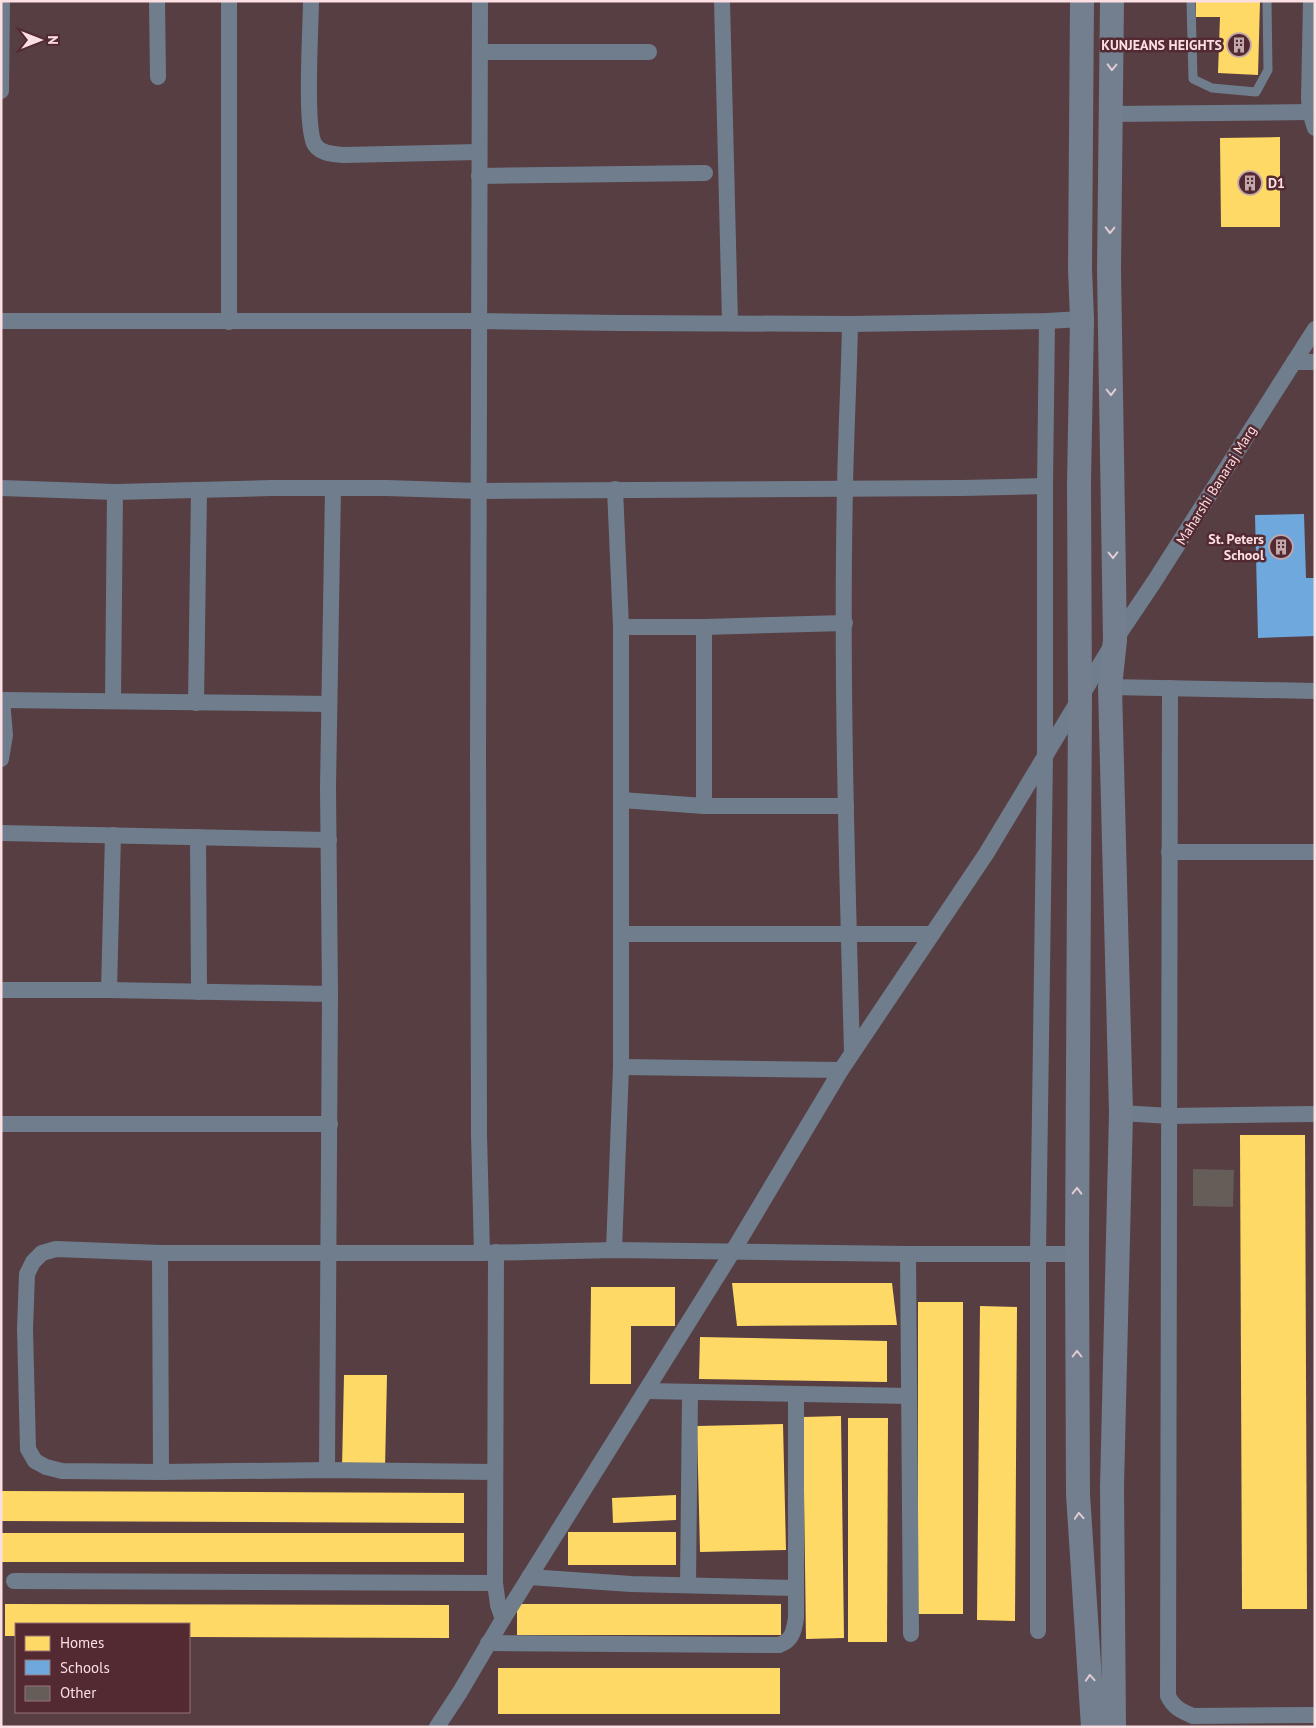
<svg xmlns="http://www.w3.org/2000/svg" width="1316" height="1728" viewBox="0 0 1316 1728" font-family="'PT Sans',sans-serif">
<style>
.homes{fill:#ffd966}
.schools{fill:#6fa8dc}
.building{fill:#655d57}
.lines{fill:none;stroke-linecap:round;stroke-linejoin:round}
.lane{stroke:#707d8c;stroke-width:9}
.street{stroke:#707d8c;stroke-width:16}
.secondary{stroke:#737e8e;stroke-width:24}
.oneway{stroke:#e1ccd2}
.labels{text-anchor:middle;stroke-width:5;stroke-linejoin:round;paint-order:stroke}
.poi-label{font-size:14px;font-weight:bold;fill:#fcdfe3;stroke:#542a32;text-anchor:end}
.street-label{font-size:14px;fill:#fcdfe3;stroke:#542a32}
</style>
<rect width="100%" height="100%" fill="#563e43"/>
<g class="homes">
<path d="M1196 1H1260L1258 75 1218 73 1220 17H1196Z"/>
<path d="M1280 137V227H1221L1220 138Z"/>
<path d="M1240 1135H1305L1307 1609H1242Z"/>
<path d="M732 1283H892L897 1325 737 1326Z"/>
<path d="M591 1287H675V1326H631V1384H590Z"/>
<rect x="918" y="1302" width="45" height="312"/>
<path d="M980 1306 1017 1307 1015 1621 977 1620Z"/>
<path d="M700 1337 887 1341V1382L699 1379Z"/>
<path d="M344 1375H387L385 1469 342 1468Z"/>
<path d="M841 1416 844 1638 806 1639 803 1417Z"/>
<path d="M848 1418H888L887 1642H848Z"/>
<path d="M783 1424 786 1550 700 1552 697 1426Z"/>
<path d="M1 1491 464 1493V1523L1 1521Z"/>
<path d="M676 1495V1520L613 1523 612 1498Z"/>
<rect x="568" y="1532" width="108" height="33"/>
<rect x="2" y="1533" width="462" height="29"/>
<path d="M5 1604 449 1605V1638L189 1637V1624H16V1636H5Z"/>
<rect x="517" y="1604" width="264" height="31"/>
<rect x="498" y="1668" width="282" height="46"/>
</g>
<path class="schools" d="M1304 514 1306 578H1315V636L1258 638 1255 515Z"/>
<path class="building" d="M1193 1169 1234 1170 1233 1207 1193 1206Z"/>
<g class="lines">
<path class="lane" d="M1191 1 1193 79 1212 88 1256 92 1268 70 1267 1"/>
<g class="street">
<path d="M157 1 158 77"/>
<path d="M229 1V322"/>
<path d="M311 1C311 26 304 129 315 145 321 154 334 154 344 155L479 152"/>
<path d="M480 1 478 754 479 1134 482 1253"/>
<path d="M722 1 730 323"/>
<path d="M1311 1 1309 98 1310 112 1315 128"/>
<path d="M480 52H649"/>
<path d="M1 91 2 1"/>
<path d="M1111 114 1310 112"/>
<path d="M479 176 705 173"/>
<path d="M1 321H478L620 323 850 324 1047 321 1082 319"/>
<path d="M850 324C849 378 846 432 845 487 841 675 847 864 852 1053"/>
<path d="M1294 362H1315"/>
<path d="M1 488 115 492 271 488H386L479 491 962 488 1045 486"/>
<path d="M615 489 621 627"/>
<path d="M704 627 845 623"/>
<path d="M1110 687 1315 691"/>
<path d="M1170 688 1168 1696C1174 1708 1181 1711 1193 1716L1315 1715"/>
<path d="M1 700 329 704"/>
<path d="M113 701 115 492"/>
<path d="M196 703 199 490"/>
<path d="M1 759 5 735 2 700"/>
<path d="M621 800 704 806"/>
<path d="M1 833 329 840"/>
<path d="M198 837 199 992"/>
<path d="M1169 852H1315"/>
<path d="M621 934H932"/>
<path d="M1 990H109L330 994"/>
<path d="M109 990 113 835"/>
<path d="M621 1067 841 1070"/>
<path d="M1121 1113 1170 1116 1315 1114"/>
<path d="M1 1124H330"/>
<path d="M614 1250 621 1067V627H704V806H846"/>
<path d="M496 1252 495 1583 498 1605 503 1619"/>
<path d="M160 1253 161 1472"/>
<path d="M908 1254 911 1634"/>
<path d="M646 1391 909 1396"/>
<path d="M327 1470 330 994 328 787 333 488"/>
<path d="M494 1472 327 1470 161 1472 62 1471 46 1467 35 1461 28 1449 25 1329 27 1274 33 1262 42 1253 56 1249 160 1253H482L614 1250 908 1254H1077"/>
<path d="M529 1577 631 1584 795 1588"/>
<path d="M14 1581 495 1583"/>
<path d="M688 1585 690 1393"/>
<path d="M1038 1631V1253L1045 756V486L1047 321"/>
<path d="M488 1643 779 1645C792 1641 794 1631 796 1618V1395"/>
<path d="M437 1727 460 1692 503 1619 733 1251 841 1070 986 854 1115 640 1154 582 1315 329"/>
</g>
<g class="secondary">
<path d="M1082 1 1080 269 1082 319 1079 483 1080 698 1077 1254 1078 1494 1093 1727"/>
<path d="M1112 1 1109 270 1115 640 1110 687 1121 1113 1112 1487 1114 1727"/>
</g>
</g>
<defs><path id="oneway-chevron" d="M-2-3.5L2.5 0L-2 3.5" fill="none" stroke-width="1.6" stroke-linecap="round" stroke-linejoin="round" transform="scale(1.25)"/></defs>
<g class="oneway">
<use href="#oneway-chevron" transform="translate(1112 67) rotate(91)"/>
<use href="#oneway-chevron" transform="translate(1110 230) rotate(91)"/>
<use href="#oneway-chevron" transform="translate(1111 392) rotate(89)"/>
<use href="#oneway-chevron" transform="translate(1113 555) rotate(89)"/>
<use href="#oneway-chevron" transform="translate(1077 1191) rotate(-89)"/>
<use href="#oneway-chevron" transform="translate(1077 1354) rotate(-90)"/>
<use href="#oneway-chevron" transform="translate(1079 1516) rotate(-94)"/>
<use href="#oneway-chevron" transform="translate(1090 1678) rotate(-94)"/>
</g>
<defs>
<g id="building-ring" transform="scale(1.25)"><circle r="9.5" fill="#542a32" stroke="#c2a7ab" stroke-width="1.5"/><path d="M-4-6H4V6H1V3H-1V6H-4ZM-2.5-4.3h1.7v1.8h-1.7ZM.8-4.3h1.7v1.8H.8ZM-2.5-1h1.7V.8h-1.7ZM.8-1h1.7V.8H.8Z" fill="#c2a7ab"/></g>
</defs>
<g fill-rule="evenodd">
<use href="#building-ring" x="1239" y="45"/>
<use href="#building-ring" x="1250" y="183"/>
<use href="#building-ring" x="1281" y="547"/>
</g>
<g class="labels">
<g class="poi-label">
<text x="1222" y="50">KUNJEANS HEIGHTS</text>
<text x="1268" y="188" text-anchor="start">D1</text>
<text x="1264" y="544">St. Peters<tspan x="1264" dy="16">School</tspan></text>
</g>
<g class="street-label">
<text transform="translate(1216 485) rotate(-58)" y="5">Maharshi Banaraj Marg</text>
</g>
</g>
<rect width="1316" height="1728" fill="none" stroke="#fcdfe3" stroke-width="5"/>
<rect x="15" y="1623" width="175" height="90" fill="#542a32" stroke="#977279"/>
<rect x="25" y="1636" width="25" height="15" fill="#ffd966" stroke="#977279"/>
<text x="60" y="1648" font-size="15" fill="#fcdfe3">Homes</text>
<rect x="25" y="1660" width="25" height="15" fill="#6fa8dc" stroke="#977279"/>
<text x="60" y="1673" font-size="15" fill="#fcdfe3">Schools</text>
<rect x="25" y="1686" width="25" height="15" fill="#655d57" stroke="#977279"/>
<text x="60" y="1698" font-size="15" fill="#fcdfe3">Other</text>
<g transform="translate(40 40) rotate(90)" stroke="#542a32" stroke-width="4" paint-order="stroke">
<path d="M0-4L9 19L0 12L-9 19Z" fill="#fcdfe3"/>
<text y="-8" font-size="14" font-weight="bold" text-anchor="middle" fill="#fcdfe3">N</text>
</g>
</svg>
